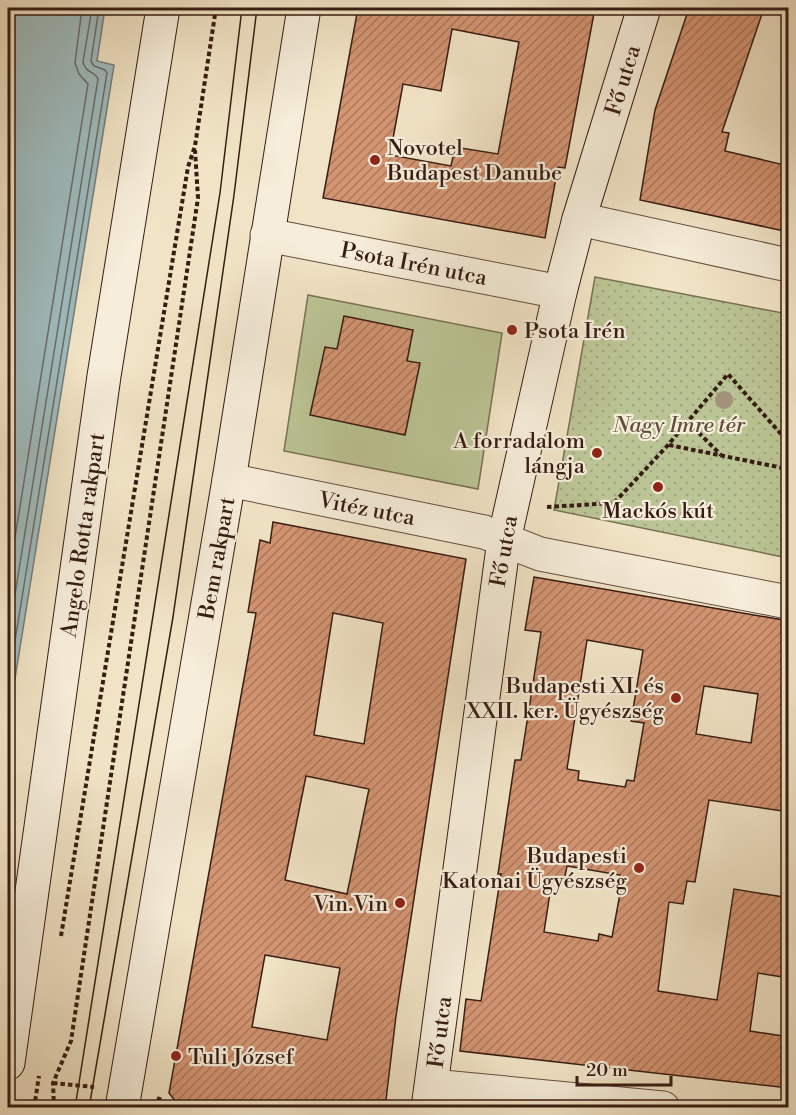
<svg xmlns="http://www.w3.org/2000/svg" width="796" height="1115" viewBox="0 0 796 1115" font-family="'Libre Bodoni',serif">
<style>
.green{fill:#bbc494;stroke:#797054;stroke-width:1.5}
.park{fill:url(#park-dots);stroke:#797054;stroke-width:1.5}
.water{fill:#9fbcbf;stroke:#757c7a;stroke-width:1.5}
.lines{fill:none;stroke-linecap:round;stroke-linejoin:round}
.shore{stroke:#6b6c69;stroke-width:1.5}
.building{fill:url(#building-hatch);stroke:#371c13;stroke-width:1.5;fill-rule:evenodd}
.street-casing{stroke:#664e40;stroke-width:35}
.secondary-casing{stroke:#371c13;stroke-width:35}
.path{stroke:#371c13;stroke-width:4;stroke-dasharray:4.5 3;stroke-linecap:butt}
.street{stroke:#f6edda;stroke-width:33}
.secondary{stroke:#f6edda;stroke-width:33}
.tram{stroke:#371c13;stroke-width:1.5}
.tree{fill:#a19279}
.poi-dot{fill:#8f2418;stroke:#f6edda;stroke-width:2}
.labels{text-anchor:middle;stroke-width:4.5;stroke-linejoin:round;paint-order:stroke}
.street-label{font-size:22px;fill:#371c13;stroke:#f6edda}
.poi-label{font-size:22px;fill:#371c13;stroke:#f6edda;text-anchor:end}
.park-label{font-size:22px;font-style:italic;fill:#5f4e3a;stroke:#f6edda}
</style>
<defs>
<pattern id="park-dots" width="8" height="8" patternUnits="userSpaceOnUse" patternTransform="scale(1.5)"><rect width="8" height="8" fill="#bbc494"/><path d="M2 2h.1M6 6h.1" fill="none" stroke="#a1a87f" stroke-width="1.8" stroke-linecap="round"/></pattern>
<pattern id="building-hatch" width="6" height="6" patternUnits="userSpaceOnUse" patternTransform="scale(1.5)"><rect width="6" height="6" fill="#d39472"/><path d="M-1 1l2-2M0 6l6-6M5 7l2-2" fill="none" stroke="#ac785c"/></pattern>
</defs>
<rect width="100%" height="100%" fill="#f1e4c6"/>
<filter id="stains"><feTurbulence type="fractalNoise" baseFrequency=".00333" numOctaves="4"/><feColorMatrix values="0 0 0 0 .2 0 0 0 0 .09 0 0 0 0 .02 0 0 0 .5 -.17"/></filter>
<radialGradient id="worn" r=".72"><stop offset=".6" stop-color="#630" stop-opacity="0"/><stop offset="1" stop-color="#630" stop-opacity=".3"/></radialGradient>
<path class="green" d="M308 295 502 333 478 489 284 451Z"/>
<path class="park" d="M595 277 788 314V558L554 510Z"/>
<path class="water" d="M8 8H105L97 61 114 65 8 722Z"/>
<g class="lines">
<g class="shore">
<path d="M8 581 88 84 79 74 75 63 82 8"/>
<path d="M8 638 98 79C95 71 86 74 83 62L92 8"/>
<path d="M8 684 107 73 105 70 94 66 91 61 99 8"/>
</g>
</g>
<g class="building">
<path d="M358 8H595L565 168 558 167 545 238 323 198ZM452 29 519 42 498 154 455 147 451 166 390 155 403 84 441 91Z"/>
<path d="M689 8H764L722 132 729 133 725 151 789 166V232L640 200 655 110Z"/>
<path d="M344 316 413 330 407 361 420 363 405 435 310 415 325 347 337 349Z"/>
<path d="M273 522 466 559 396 1016 386 1100 180 1107 169 1093 256 613 248 612 260 540 270 543ZM333 613 383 623 364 744 314 735ZM306 776 369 789 347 894 285 880ZM265 955 340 968 327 1040 252 1027Z"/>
<path d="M534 577 789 621V812L709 800 695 882 687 881 683 904 669 902 658 991 717 1000 734 889 789 898V978L758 973 750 1031 789 1037V1088L460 1051 466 999 481 1001 501 874H498L515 760H521L541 632 525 630ZM587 640 643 650 631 721 644 723 634 781 627 780 625 787 578 780 579 771 567 769ZM704 686 758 694 751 743 696 734ZM567 866 620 875 619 883H622L612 937 599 934 598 941 544 932 552 880 564 881Z"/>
</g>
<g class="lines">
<g class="street-casing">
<g id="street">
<path d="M579 219 788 265"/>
<path d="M267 235 560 292"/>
<path d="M229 480 484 532 540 554 788 602"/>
<path d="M432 1086 663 1108"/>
</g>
</g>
<g class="secondary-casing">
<g id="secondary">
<path d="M8 1063 104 376 163 8"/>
<path d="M122 1108 229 480 304 8"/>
<path d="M428 1108 504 540 560 292 579 219 644 8"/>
</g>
</g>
<g class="path">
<path d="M688 422 721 455"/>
<path d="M669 445 788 469"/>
<path d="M547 507 614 503 668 445 728 374 788 442"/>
<path d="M61 936 188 167 195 146 216 8"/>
<path d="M53 1083 94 1087"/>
<path d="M157 1098 162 1100 167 1108"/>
<path d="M34 1108 39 1076"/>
<path d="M54 1108 53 1083 71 1041 198 198 195 150"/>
</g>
<use href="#street" class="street"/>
<use href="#secondary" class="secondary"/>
<g class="tram">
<path d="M75 1108 220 193 242 8"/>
<path d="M89 1108 173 617 234 195 257 8"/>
</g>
</g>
<circle class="tree" cx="724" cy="400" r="9"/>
<g class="poi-dot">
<circle cx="375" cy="160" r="6"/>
<circle cx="512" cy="330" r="6"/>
<circle cx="597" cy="453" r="6"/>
<circle cx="658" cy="487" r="6"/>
<circle cx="676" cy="698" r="6"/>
<circle cx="639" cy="868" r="6"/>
<circle cx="400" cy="903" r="6"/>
<circle cx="176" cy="1056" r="6"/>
</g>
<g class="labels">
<g class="street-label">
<text transform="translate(622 80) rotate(-73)" y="8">Fő utca</text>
<text transform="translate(414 263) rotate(11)" y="8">Psota Irén utca</text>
<text transform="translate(367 508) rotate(11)" y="8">Vitéz utca</text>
<text transform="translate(82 535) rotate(-82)" y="8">Angelo Rotta rakpart</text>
<text transform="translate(503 551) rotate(-80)" y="8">Fő utca</text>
<text transform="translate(216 558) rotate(-80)" y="8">Bem rakpart</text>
<text transform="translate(439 1032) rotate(-83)" y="8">Fő utca</text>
</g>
<g class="poi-label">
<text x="387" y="155" text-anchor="start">Novotel<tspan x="387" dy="25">Budapest Danube</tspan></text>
<text x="524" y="338" text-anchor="start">Psota Irén</text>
<text x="585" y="448">A forradalom<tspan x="585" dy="25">lángja</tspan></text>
<text x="658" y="518" text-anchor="middle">Mackós kút</text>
<text x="664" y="693">Budapesti XI. és<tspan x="664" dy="25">XXII. ker. Ügyészség</tspan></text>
<text x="627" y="863">Budapesti<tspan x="627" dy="25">Katonai Ügyészség</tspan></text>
<text x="388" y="911">Vin.Vin</text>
<text x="188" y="1064" text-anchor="start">Tuli József</text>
</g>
<g class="park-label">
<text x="679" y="432">Nagy Imre tér</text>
</g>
</g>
<rect width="796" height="1115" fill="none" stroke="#f1e4c6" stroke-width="30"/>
<rect x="9" y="9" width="778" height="1097" fill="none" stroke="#371c13" stroke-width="3"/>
<rect x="15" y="15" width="766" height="1085" fill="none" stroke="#371c13" stroke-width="1.5"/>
<path d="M577 1076v9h94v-9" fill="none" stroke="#371c13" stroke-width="3"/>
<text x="586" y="1076" font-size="18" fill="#371c13" stroke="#f6edda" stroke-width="4.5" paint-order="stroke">20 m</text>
<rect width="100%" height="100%" filter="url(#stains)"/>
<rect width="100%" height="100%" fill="url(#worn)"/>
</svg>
